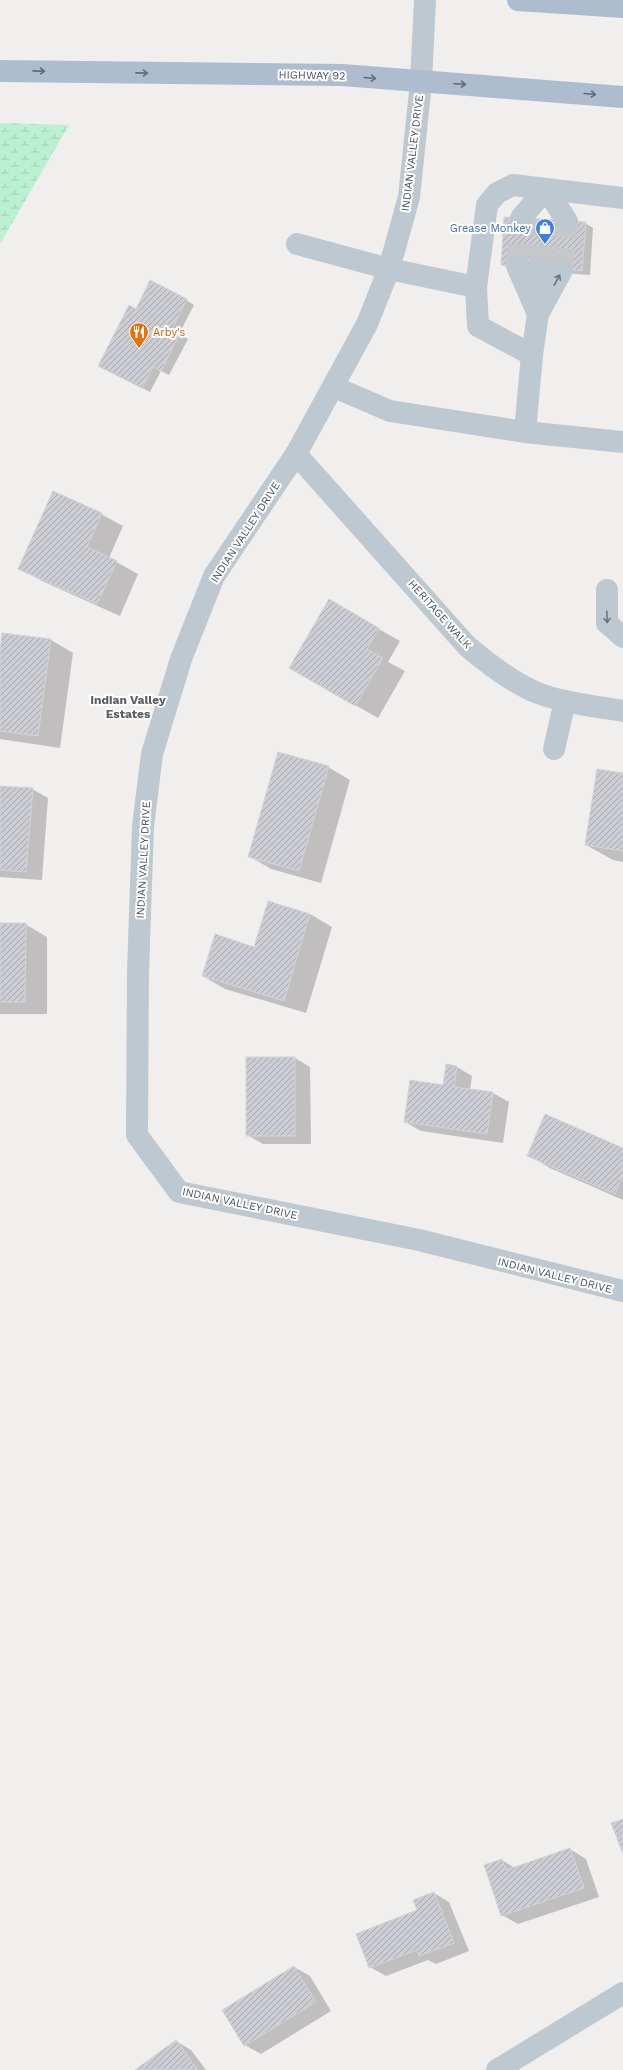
<svg xmlns="http://www.w3.org/2000/svg" width="623" height="2070" viewBox="0 0 623 2070" font-family="'Work Sans',sans-serif">
<style>
.wetland{fill:url(#wetland-marsh)}
.shadow{fill:#0003}
.building{fill:url(#building-hatch);stroke:#d2d4da}
.lines{fill:none;stroke-linecap:round;stroke-linejoin:round}
.minor-tunnel{stroke:#c6c7ca;stroke-width:22;stroke-dasharray:22 11;stroke-linecap:butt}
.minor{stroke:#bec8d1;stroke-width:22}
.major{stroke:#adbdcf;stroke-width:22}
.oneway{stroke:#606c7a}
.oneway2{stroke:#6a7580}
.labels{text-anchor:middle;stroke-width:4;stroke-linejoin:round;paint-order:stroke}
.street-label{font-size:11px;fill:#46515d;stroke:#fff}
.shop-label{font-size:11px;fill:#366cbe;stroke:#fff;text-anchor:end}
.food-label{font-size:11px;fill:#c56008;stroke:#fff;text-anchor:start}
.neighbourhood-label{font-size:12px;font-weight:bold;fill:#5b5e64;stroke:#fff}
</style>
<defs>
<pattern id="wetland-marsh" width="20" height="14" patternUnits="userSpaceOnUse"><rect width="20" height="14" fill="#bbf1d2"/><path d="M1 5h8M5 5V1M11 12h8M15 12V8" fill="none" stroke="#a2d0b7"/></pattern>
<pattern id="building-hatch" width="6" height="6" patternUnits="userSpaceOnUse"><rect width="6" height="6" fill="#cbcdd3"/><path d="M-1 1l2-2M0 6l6-6M5 7l2-2" fill="none" stroke="#a7a9ae"/></pattern>
</defs>
<rect width="100%" height="100%" fill="#f1eeee"/>
<path class="wetland" d="M0 123 69 125 0 244Z"/>
<g class="shadow">
<path d="M585 223 593 228 590 275 510 269 502 265Z"/>
<path d="M186 300 194 305 179 334 188 339 169 375 161 371 150 392 107 370Z"/>
<path d="M101 514 123 526 109 558 138 574 120 616 42 581 20 569Z"/>
<path d="M329 601 400 641 388 662 405 671 378 718 290 668Z"/>
<path d="M3 634 51 640 73 653 60 748 0 739V657Z"/>
<path d="M328 767 350 780 321 883 271 869 249 856Z"/>
<path d="M623 774V862L613 860 586 845Z"/>
<path d="M0 787 32 789 48 798 42 880 0 877Z"/>
<path d="M269 902 310 914 332 927 306 1013 225 989 203 976 255 948Z"/>
<path d="M0 924H25L47 937V1014H0Z"/>
<path d="M295 1058 310 1067 311 1144H263L247 1135Z"/>
<path d="M457 1067 472 1076 470 1090 493 1093 509 1102 503 1143 421 1131 405 1122 443 1086Z"/>
<path d="M623 1149V1200L550 1168 528 1155Z"/>
<path d="M570 1849 586 1859 599 1897 518 1924 502 1915V1860L515 1868Z"/>
<path d="M434 1893 449 1902 469 1951 436 1964 428 1960 386 1976 370 1967Z"/>
<path d="M294 1967 310 1976 331 2011 261 2054 245 2045Z"/>
<path d="M176 2041 191 2050 206 2070H137Z"/>
</g>
<g class="building">
<path d="M504 217 586 222 582 271 501 265Z"/>
<path d="M150 280 187 299 172 329 180 333 161 371 153 367 142 388 98 366 129 305 136 309Z"/>
<path d="M53 491 102 513 87 547 117 561 97 604 18 569Z"/>
<path d="M329 599 379 628 367 649 383 658 355 706 289 668Z"/>
<path d="M2 633 51 639 38 736 0 731V650Z"/>
<path d="M278 752 329 766 299 871 248 857Z"/>
<path d="M597 769 623 773V851L585 845Z"/>
<path d="M0 786 33 788 26 872 0 870Z"/>
<path d="M268 901 310 914 284 1001 202 976 215 934 254 947Z"/>
<path d="M0 923H26L25 1002H0Z"/>
<rect x="246" y="1057" width="49" height="79"/>
<path d="M446 1064 457 1066 454 1087 493 1092 487 1134 404 1122 410 1080 443 1085Z"/>
<path d="M545 1114 623 1148V1174L615 1194 527 1156Z"/>
<path d="M623 1819V1854L611 1823Z"/>
<path d="M570 1848 584 1888 501 1916 484 1865 502 1859 506 1870Z"/>
<path d="M434 1892 454 1943 419 1956 417 1950 369 1968 356 1934 417 1910 413 1900Z"/>
<path d="M294 1966 316 2002 244 2046 222 2010Z"/>
<path d="M176 2040 198 2070H135Z"/>
</g>
<g class="lines">
<g class="minor-tunnel">
<path d="M517 266 521 218"/>
<path d="M540 268 542 219"/>
<path d="M562 270 567 221"/>
</g>
<g class="minor">
<path d="M425 0 421 82 409 197 389 269 367 324 296 454 214 576 181 659 152 754 143 826 138 972 137 1135 179 1192 419 1240 623 1291"/>
<path d="M546 189 567 221"/>
<path d="M521 218 546 189"/>
<path d="M297 244 389 269 476 287 487 205 497 193 513 185 623 198"/>
<path d="M517 266 538 314"/>
<path d="M476 287 478 326 532 355 525 432"/>
<path d="M538 309 540 268"/>
<path d="M532 355 538 314 562 270"/>
<path d="M334 387 390 411 525 432 623 442"/>
<path d="M296 454 467 646C487 663 509 680 533 691 561 703 593 706 623 711"/>
<path d="M607 590V623L623 637"/>
<path d="M554 749 565 701"/>
<path d="M497 2070 623 1993"/>
</g>
<g class="major">
<path d="M518 0 623 7"/>
<path d="M0 71 342 75 623 97"/>
</g>
</g>
<defs><path id="oneway-shaft" d="M-6 0H5M1.5-3L5.5 0L1.5 3" fill="none" stroke-width="1.6" stroke-linecap="round" stroke-linejoin="round"/></defs>
<g class="oneway">
<use href="#oneway-shaft" transform="translate(39 71) rotate(1)"/>
<use href="#oneway-shaft" transform="translate(142 73) rotate(1)"/>
<use href="#oneway-shaft" transform="translate(370 78) rotate(5)"/>
<use href="#oneway-shaft" transform="translate(460 84) rotate(3)"/>
<use href="#oneway-shaft" transform="translate(590 94) rotate(5)"/>
</g>
<g class="oneway2">
<use href="#oneway-shaft" transform="translate(557 280) rotate(-61)"/>
<use href="#oneway-shaft" transform="translate(607 617) rotate(88)"/>
</g>
<defs>
<g id="shop-pin" transform="scale(1)"><path d="M0 17L-7.5 6A9.5 9.5 0 1 1 7.5 6Z" fill="#3f7fe0" stroke="#fff"/><path d="M-5-2.5h2.3a2.7 3.5 0 0 1 5.4 0H5L5.5 6h-11ZM-1.5-2.5h3a1.5 2.3 0 0 0-3 0Z" fill="#fff"/></g>
<g id="restaurant-pin" transform="scale(1)"><path d="M0 17L-7.5 6A9.5 9.5 0 1 1 7.5 6Z" fill="#e8710a" stroke="#fff"/><path d="M-5-6h1v4h1v-4h1v4h1v-4h1v5L-1.5 .5V6h-2V.5L-5-1ZM5-6V6H3V1.5H1.5Q1.5-4 5-6Z" fill="#fff"/></g>
</defs>
<g fill-rule="evenodd">
<use href="#shop-pin" x="545" y="228"/>
<use href="#restaurant-pin" x="139" y="332"/>
</g>
<g class="labels">
<g class="street-label">
<text transform="translate(312 75) rotate(1)" y="4">HIGHWAY 92</text>
<text transform="translate(412 153) rotate(-83)" y="4">INDIAN VALLEY DRIVE</text>
<text transform="translate(245 532) rotate(-57)" y="4">INDIAN VALLEY DRIVE</text>
<text transform="translate(440 614) rotate(48)" y="4">HERITAGE WALK</text>
<text transform="translate(143 860) rotate(-87)" y="4">INDIAN VALLEY DRIVE</text>
<text transform="translate(240 1203) rotate(12)" y="4">INDIAN VALLEY DRIVE</text>
<text transform="translate(555 1275) rotate(14)" y="4">INDIAN VALLEY DRIVE</text>
</g>
<g class="shop-label">
<text x="531" y="232">Grease Monkey</text>
</g>
<g class="food-label">
<text x="153" y="336">Arby's</text>
</g>
<g class="neighbourhood-label">
<text x="128" y="704">Indian Valley<tspan x="128" dy="14">Estates</tspan></text>
</g>
</g>
</svg>
